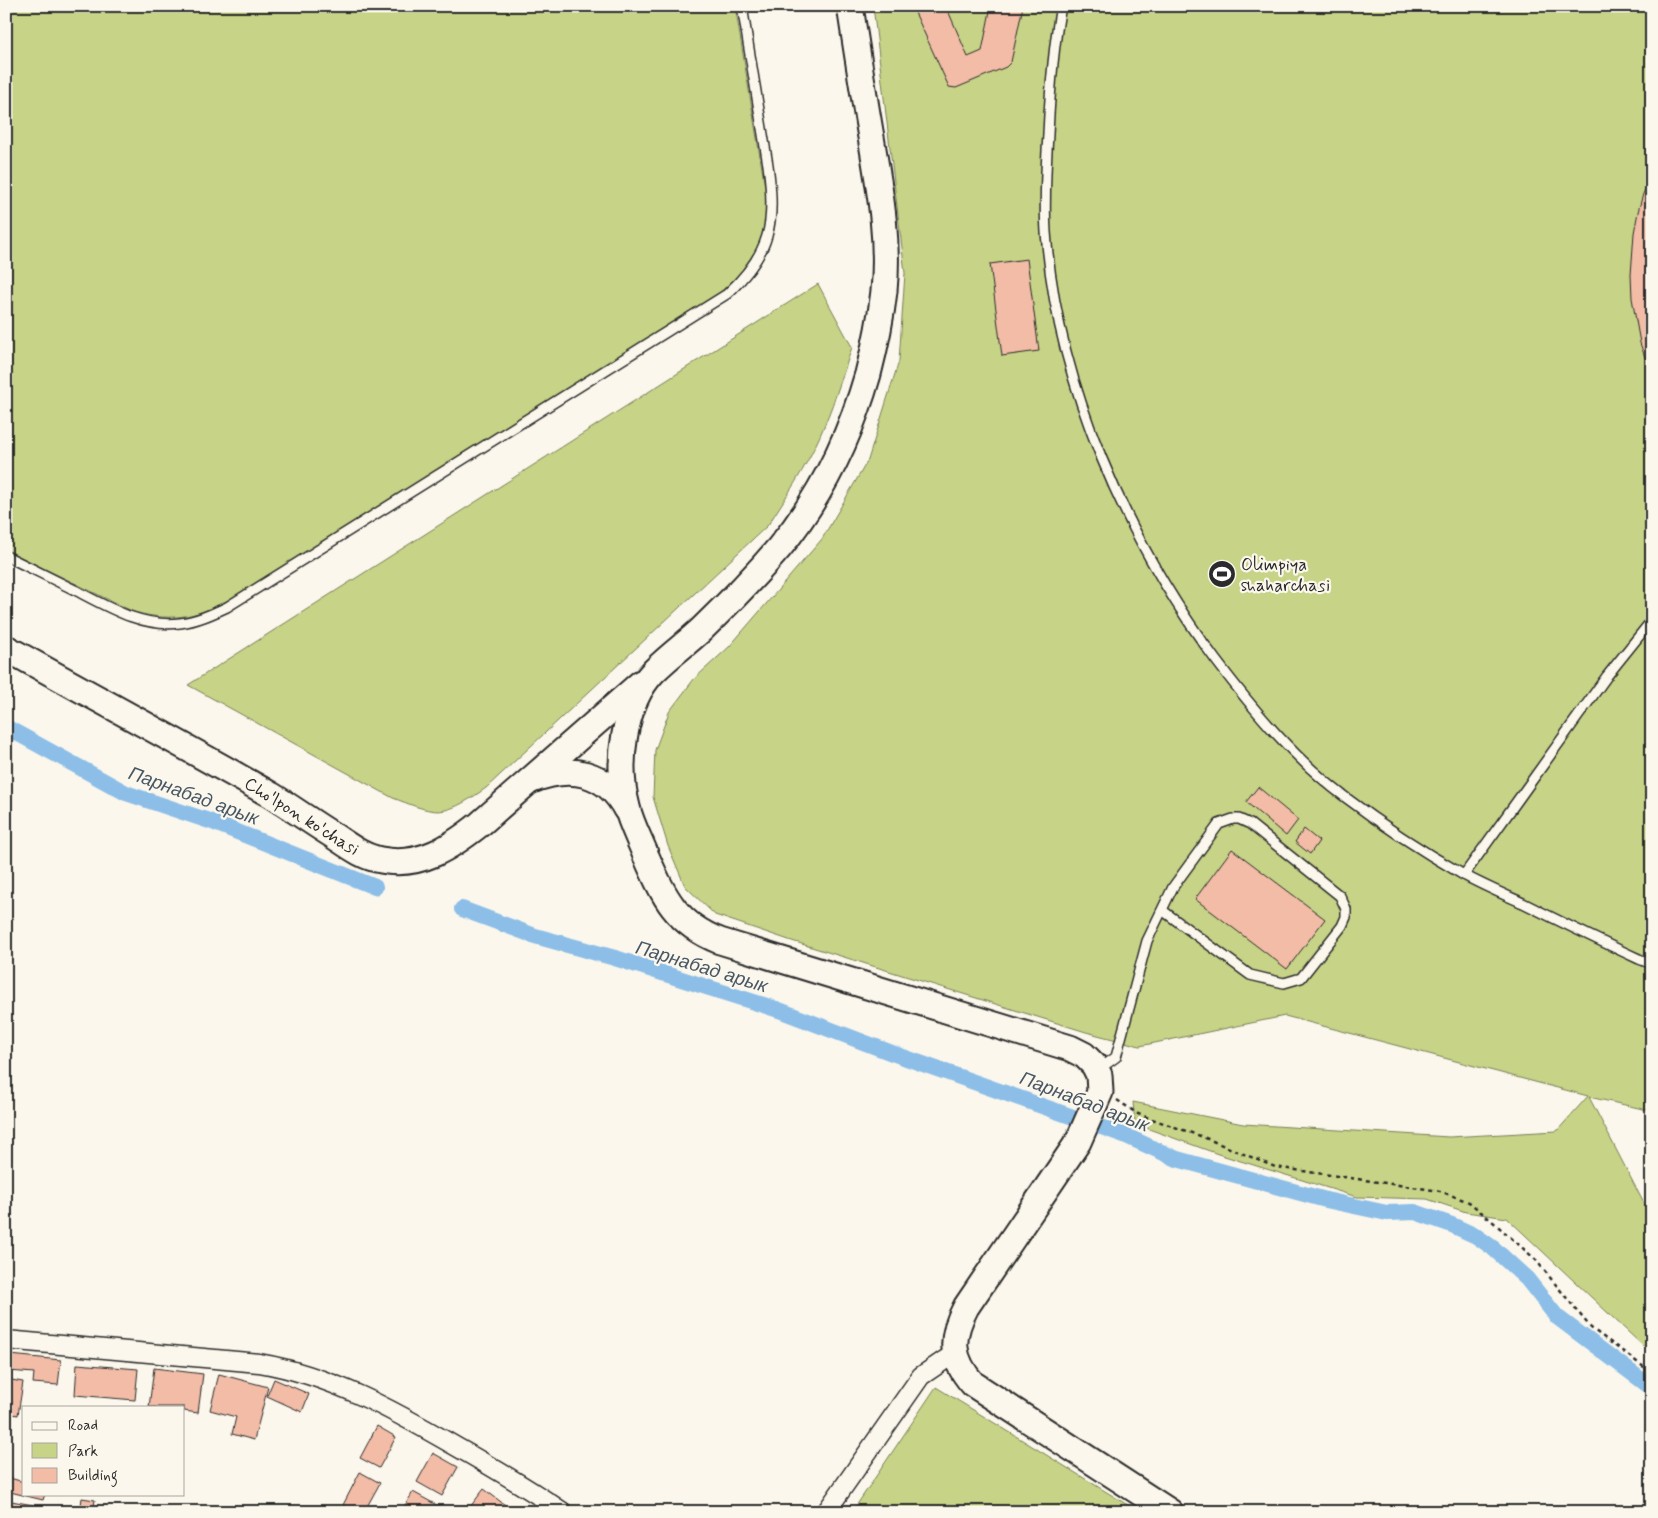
<svg xmlns="http://www.w3.org/2000/svg" width="1658" height="1518" viewBox="0 0 1658 1518" font-family="Mynerve,sans-serif">
<style>
.green{fill:#c7d386;stroke:#797f58}
.lines{fill:none;stroke-linecap:round;stroke-linejoin:round}
.canal{stroke:#8cbee8;stroke-width:16}
.building{fill:#f2bca6;stroke:#2b2b2b}
.service-casing{stroke:#2b2b2b;stroke-width:12}
.minor-casing{stroke:#2b2b2b;stroke-width:21}
.secondary-casing{stroke:#2b2b2b;stroke-width:29}
.path{stroke:#2b2b2b;stroke-width:2.5;stroke-dasharray:4 4;stroke-linecap:butt}
.service{stroke:#fbf7ec;stroke-width:9}
.minor{stroke:#fbf7ec;stroke-width:18}
.secondary{stroke:#fbf7ec;stroke-width:25}
.labels{text-anchor:middle;stroke-width:4.5;stroke-linejoin:round;paint-order:stroke}
.poi-label{font-size:18px;fill:#2b2b2b;stroke:#fbf7ec;text-anchor:start}
.street-label{font-size:18px;fill:#2b2b2b;stroke:#fbf7ec}
.water-label{font-size:19px;font-style:italic;fill:#485764;stroke:#fbf7ec}
</style>
<rect width="100%" height="100%" fill="#fbf7ec"/>
<filter id="ink" filterUnits="userSpaceOnUse"><feTurbulence type="fractalNoise" baseFrequency=".02" numOctaves="2"/><feDisplacementMap in="SourceGraphic" scale="10" xChannelSelector="R" yChannelSelector="G"/><feConvolveMatrix kernelMatrix="1 2 1 2 8 2 1 2 1" color-interpolation-filters="sRGB"/></filter>
<g filter="url(#ink)">
<g class="green">
<path d="M6 6H735L766 193C769 241 750 269 713 298L238 595C201 616 175 623 134 612L6 550Z"/>
<path d="M873 6H1652V1111L1589 1097 1652 1219V1353L1642 1345 1507 1218 1466 1212 1427 1199 1357 1197 1218 1154 1135 1124 1133 1102 1243 1124 1449 1137 1557 1131 1588 1096 1285 1016 1140 1046 1086 1032 792 941 715 915 685 886 668 846 653 797 655 750 669 712 694 679 729 647 822 539 868 460 899 361 905 273Z"/>
<path d="M818 284 852 347C842 378 832 409 819 438 805 469 786 497 768 525L486 788C473 797 455 810 439 811 424 811 407 803 393 798L188 685Z"/>
<path d="M936 1387 1139 1512H852Z"/>
</g>
<g class="lines">
<g class="canal">
<path d="M6 727 126 793 215 823 375 887"/>
<path d="M462 909 535 936 615 958 779 1010 892 1053 1124 1135 1177 1159 1326 1200 1387 1213 1415 1212 1452 1225 1476 1236 1493 1248 1527 1279 1557 1317 1652 1388"/>
</g>
</g>
<g class="building">
<path d="M912 6H946L968 57 982 51 991 6H1023L1011 62 1006 67 956 88 949 87Z"/>
<path d="M1652 175V377L1640 343 1632 298 1631 275 1634 233 1638 212 1643 194Z"/>
<path d="M1027 259 1039 351 1002 356 990 264Z"/>
<path d="M1258 787 1298 820 1286 836 1246 802Z"/>
<path d="M1304 829 1319 841 1310 854 1295 842Z"/>
<path d="M1232 849 1325 919 1287 969 1195 899Z"/>
<path d="M10 1355 61 1360 58 1385 33 1383 34 1373 8 1371Z"/>
<path d="M77 1364 138 1369 135 1400 75 1395Z"/>
<path d="M154 1368 203 1374 198 1413 184 1411V1407H149Z"/>
<path d="M219 1374 268 1387 254 1440 232 1434 236 1417 210 1410Z"/>
<path d="M6 1379 23 1382 18 1415 6 1413Z"/>
<path d="M274 1379 309 1394 302 1412 267 1396Z"/>
<path d="M377 1426 396 1437 379 1468 360 1458Z"/>
<path d="M433 1453 458 1467 442 1496 417 1482Z"/>
<path d="M360 1472 380 1483 364 1512H356L343 1505Z"/>
<path d="M6 1477 24 1482V1494H45L43 1500 6 1491Z"/>
<path d="M484 1489 509 1508 506 1512H466Z"/>
<path d="M413 1492 440 1507 437 1512H401Z"/>
<path d="M82 1498 95 1500 93 1512H80Z"/>
<path d="M6 1500 33 1505 31 1512H6Z"/>
</g>
<g class="lines">
<g class="service-casing">
<g id="service">
<path d="M1061 6C1053 48 1050 91 1048 134 1046 166 1044 199 1046 232 1057 383 1126 539 1215 659 1252 708 1295 760 1345 797 1382 825 1422 851 1462 874 1482 885 1503 894 1523 903 1561 922 1600 941 1639 959L1652 964"/>
<path d="M6 556C29 567 52 579 75 590 108 607 142 628 180 623 197 621 212 614 227 607L727 294C771 253 776 223 768 165L742 6"/>
<path d="M1464 875 1607 676 1652 620"/>
<path d="M1098 1070 1116 1057 1147 941 1173 887 1219 824 1233 819H1239L1250 824 1340 896 1346 909V917L1342 926 1301 978 1284 983 1250 975 1162 910"/>
</g>
</g>
<g class="minor-casing">
<g id="minor">
<path d="M6 1340 259 1363C330 1375 393 1410 455 1446 492 1467 528 1488 563 1512"/>
<path d="M826 1512 921 1376 955 1353"/>
</g>
</g>
<g class="secondary-casing">
<g id="secondary">
<path d="M850 6C857 52 864 97 872 143 880 191 889 241 884 291 881 318 875 347 868 374 850 437 821 497 779 548 755 576 729 603 702 629 687 643 669 656 654 671 623 703 616 765 627 807 631 824 640 840 646 856 664 897 676 924 720 941L1070 1048 1084 1055 1094 1065 1099 1075 1100 1092 1078 1142 966 1307C950 1337 950 1358 973 1384L1170 1512"/>
<path d="M6 648C94 697 183 745 271 795 292 808 313 823 334 836 349 846 363 857 381 860 420 868 451 847 480 824L641 683"/>
<path d="M532 780C571 764 606 772 626 809"/>
</g>
</g>
<path class="path" d="M1117 1100 1138 1114 1203 1137 1275 1167 1440 1191 1469 1202 1492 1221 1535 1259 1591 1328 1652 1373"/>
<use href="#service" class="service"/>
<use href="#minor" class="minor"/>
<use href="#secondary" class="secondary"/>
</g>
</g>
<defs>
<g id="stadium-disc" transform="scale(1.4375)"><circle r="9.5" fill="#2b2b2b" stroke="#fbf7ec"/><path d="M0-5a6.5 5 0 1 0 0 10a6.5 5 0 1 0 0-10ZM-3.5-1.8h7v3.6h-7Z" fill="#fff"/></g>
</defs>
<g fill-rule="evenodd">
<use href="#stadium-disc" x="1222" y="574"/>
</g>
<g class="labels">
<g class="poi-label">
<text x="1241" y="570">Olimpiya<tspan x="1241" dy="21">shaharchasi</tspan></text>
</g>
<g class="street-label">
<text transform="translate(302 816) rotate(32)" y="6">Cho'lpon ko'chasi</text>
</g>
<g class="water-label">
<text transform="translate(194 795) rotate(20)" y="7">Парнабад арык</text>
<text transform="translate(702 966) rotate(17)" y="7">Парнабад арык</text>
<text transform="translate(1085 1101) rotate(21)" y="7">Парнабад арык</text>
</g>
</g>
<rect width="1658" height="1518" fill="none" stroke="#fbf7ec" stroke-width="25"/>
<rect x="12" y="12" width="1633" height="1493" fill="none" stroke="#2b2b2b" stroke-width="2" filter="url(#ink)"/>
<rect x="22" y="1406" width="162" height="90" fill="#fbf7ec" stroke="#a8a59f"/>
<rect x="32" y="1422" width="25" height="8" fill="#fbf7ec" stroke="#a8a59f"/>
<text x="68" y="1430" font-size="15" fill="#2b2b2b">Road</text>
<rect x="32" y="1443" width="25" height="15" fill="#c7d386" stroke="#a8a59f"/>
<text x="68" y="1456" font-size="15" fill="#2b2b2b">Park</text>
<rect x="32" y="1468" width="25" height="15" fill="#f2bca6" stroke="#a8a59f"/>
<text x="68" y="1480" font-size="15" fill="#2b2b2b">Building</text>
</svg>
